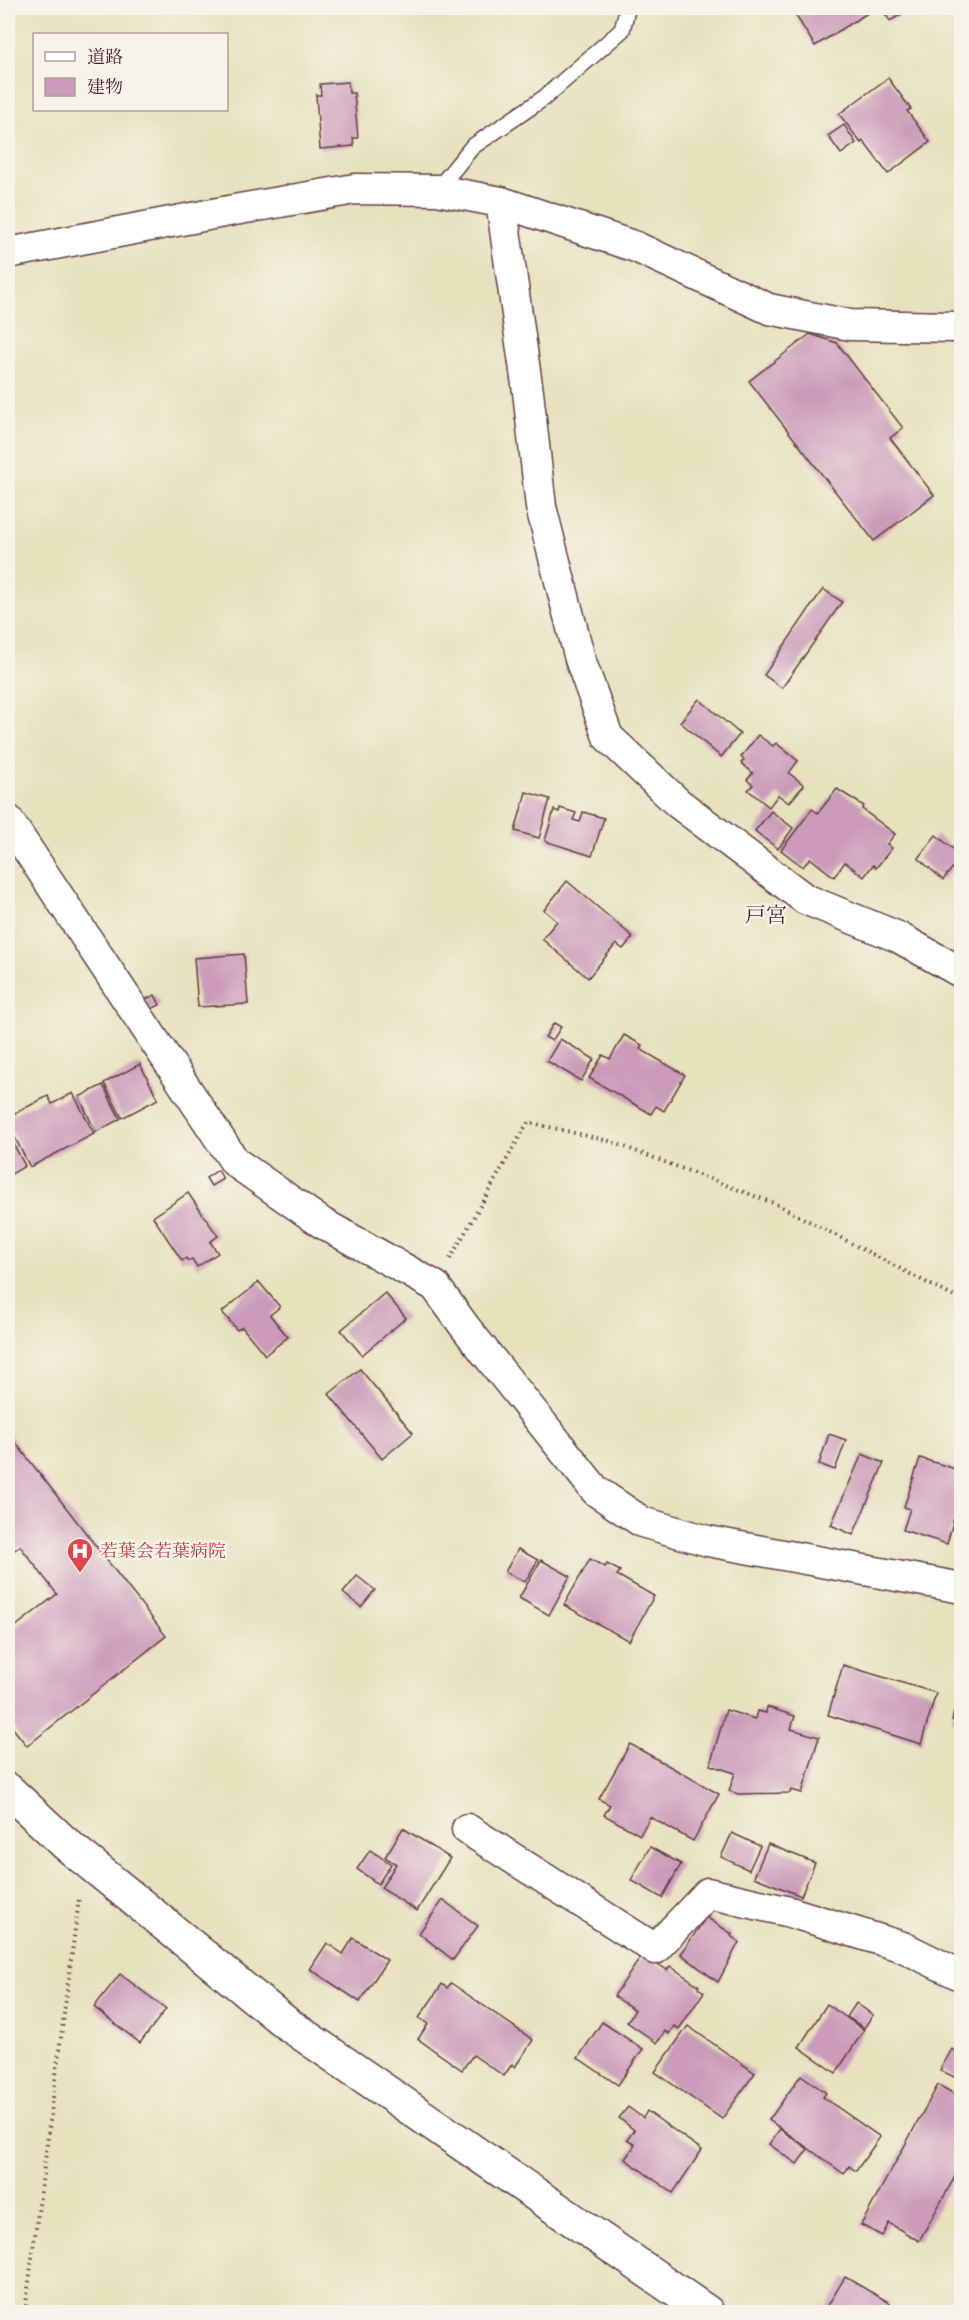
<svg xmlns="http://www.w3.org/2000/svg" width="969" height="2320" viewBox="0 0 969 2320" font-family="'IM FELL English','Noto Serif JP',serif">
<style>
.building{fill:#cb9bb9}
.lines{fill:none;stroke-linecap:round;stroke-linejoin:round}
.service-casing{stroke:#623c41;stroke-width:18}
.minor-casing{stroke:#623c41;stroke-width:33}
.tertiary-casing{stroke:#623c41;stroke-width:36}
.path{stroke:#623c41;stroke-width:4;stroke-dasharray:1.5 4.5;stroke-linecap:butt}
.service{stroke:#fff;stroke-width:15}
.minor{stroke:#fff;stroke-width:30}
.tertiary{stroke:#fff;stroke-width:33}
.labels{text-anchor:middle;stroke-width:4.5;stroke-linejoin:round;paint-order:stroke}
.health-label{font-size:18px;fill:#be3a42;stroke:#f7f3e8;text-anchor:start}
.quarter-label{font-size:21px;fill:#4a1f2b;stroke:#f7f3e8}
</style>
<rect width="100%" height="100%" fill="#f7f3e8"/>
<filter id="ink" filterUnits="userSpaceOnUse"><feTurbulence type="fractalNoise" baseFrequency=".0167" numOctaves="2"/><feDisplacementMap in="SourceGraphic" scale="12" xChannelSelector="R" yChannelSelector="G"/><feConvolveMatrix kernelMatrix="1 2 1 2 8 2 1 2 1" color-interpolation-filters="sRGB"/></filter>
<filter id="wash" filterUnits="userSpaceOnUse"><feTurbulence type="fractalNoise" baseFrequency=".008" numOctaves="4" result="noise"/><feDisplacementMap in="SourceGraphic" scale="24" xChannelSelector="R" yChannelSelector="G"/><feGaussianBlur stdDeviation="1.35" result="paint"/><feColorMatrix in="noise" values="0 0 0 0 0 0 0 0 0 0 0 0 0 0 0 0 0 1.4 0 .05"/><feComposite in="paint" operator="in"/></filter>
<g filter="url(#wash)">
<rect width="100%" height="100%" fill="#e7e1be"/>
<g id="blocks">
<g class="building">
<path d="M791 8H873L874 9 815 46Z"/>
<path d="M881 8H912L890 21Z"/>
<path d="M888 78 911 109 907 111 930 142 888 174 863 141 861 143 839 114Z"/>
<path d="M348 82 349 93H354L358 138H353L354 146 320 149 316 95H321L320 84Z"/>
<path d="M844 125 856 143 841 154 828 136Z"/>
<path d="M810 334 837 343 903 428 890 438 934 495 874 541 749 381Z"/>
<path d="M823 589 842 602 782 688 764 675Z"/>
<path d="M699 699 740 734 721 757 680 722Z"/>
<path d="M758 735 773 746 776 743 798 761 789 773 804 785 789 803 778 795 769 807 748 790 753 785 747 780 753 773 741 763 744 760 741 757Z"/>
<path d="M837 789 864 806 862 809 895 834 887 844 892 848 876 868 873 865 864 877 845 862 834 877 810 858 803 867 781 850 812 809 818 813Z"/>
<path d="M526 792 550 799 539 838 515 831Z"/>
<path d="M560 808 576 813 573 820 580 822 583 812 604 818 592 856 545 841 554 810 559 812Z"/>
<path d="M771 811 793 828 778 849 755 831Z"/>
<path d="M936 835 962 856 943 880 918 858Z"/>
<path d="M567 881 633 937 623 949 616 944 588 978 542 939 557 921 544 910Z"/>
<path d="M244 954 248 1004 198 1007 194 958Z"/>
<path d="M155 995 160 1005 149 1010 144 1000Z"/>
<path d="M554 1023 561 1027 552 1041 545 1037Z"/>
<path d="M624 1035 642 1045 640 1049 685 1075 664 1111 656 1106 651 1114 589 1078 603 1055 610 1059Z"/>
<path d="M560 1039 594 1059 581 1081 547 1061Z"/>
<path d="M140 1064 158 1099 122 1118 104 1083Z"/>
<path d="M103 1085 120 1119 96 1132 79 1097Z"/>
<path d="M73 1093 94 1134 30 1167 8 1124V1117L48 1096 52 1104Z"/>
<path d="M12 1141 25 1166 8 1176V1144Z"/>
<path d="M218 1170 223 1179 211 1186 206 1178Z"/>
<path d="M188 1193 218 1236 210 1242 218 1253 197 1267 192 1259 188 1261 186 1258 182 1261 153 1217Z"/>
<path d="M259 1282 280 1307 270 1315 288 1337 265 1355 242 1327 237 1330 222 1312Z"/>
<path d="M385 1293 406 1318 362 1355 341 1330Z"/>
<path d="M360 1369 413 1433 382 1459 329 1394Z"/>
<path d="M8 1433 166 1636 27 1746 8 1722V1625L11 1630 57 1594 20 1546 8 1555Z"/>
<path d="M829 1434 846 1440 835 1470 819 1464Z"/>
<path d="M862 1454 884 1463 853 1535 831 1525Z"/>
<path d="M920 1458 962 1471V1520L954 1518 947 1544 903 1530 910 1509 904 1507Z"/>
<path d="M518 1549 538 1560 525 1582 505 1572Z"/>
<path d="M590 1559 605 1567 607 1564 620 1571 617 1575 654 1596 629 1641 564 1605Z"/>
<path d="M541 1560 570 1576 549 1615 519 1598Z"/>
<path d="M357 1576 375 1590 361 1607 343 1593Z"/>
<path d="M843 1665 936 1693 921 1744 828 1715Z"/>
<path d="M957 1700 962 1701V1723L952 1720Z"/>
<path d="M767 1707 795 1716 791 1729 819 1737 802 1793 791 1790 790 1793 738 1794 729 1791 735 1773 710 1765 726 1710 755 1719 757 1711 766 1713Z"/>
<path d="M630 1744 719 1794 693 1841 650 1817 640 1835 604 1815 610 1805 599 1799Z"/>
<path d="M403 1828 450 1858 417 1911 381 1888 396 1864 385 1857Z"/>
<path d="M732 1833 760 1846 749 1870 721 1857Z"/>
<path d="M768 1844 815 1863 801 1896 754 1877Z"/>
<path d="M650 1847 681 1864 662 1898 631 1880Z"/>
<path d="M370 1850 391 1864 378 1884 357 1869Z"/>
<path d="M443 1900 478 1926 453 1960 419 1933Z"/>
<path d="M706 1917 732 1934 731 1936 739 1942 718 1982 681 1954Z"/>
<path d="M353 1938 387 1960 360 2002 310 1969 327 1943 343 1954Z"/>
<path d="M643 1954 667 1970 670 1966 699 1986 698 1988 704 1992 679 2029 674 2026 669 2034 665 2031 657 2043 627 2022 635 2010 614 1996Z"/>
<path d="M120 1974 166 2009 140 2043 94 2007Z"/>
<path d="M451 1983 533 2040 515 2067 512 2064 504 2076 473 2055 462 2070 418 2039 428 2024 419 2018 442 1984 447 1988Z"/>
<path d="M856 2003 873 2015 864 2028 847 2017Z"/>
<path d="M827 2004 864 2030 836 2073 799 2047Z"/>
<path d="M602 2022 643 2049 618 2085 578 2058Z"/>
<path d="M688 2026 755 2073 722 2119 655 2072Z"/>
<path d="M962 2035V2081L940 2070 952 2049 956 2052 958 2047 956 2046Z"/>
<path d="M801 2075 826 2093 823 2097 880 2137 856 2171 849 2166 844 2174 769 2120Z"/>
<path d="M938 2085 962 2098V2164L919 2241 889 2223 882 2236 861 2225Z"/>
<path d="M628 2107 643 2118 647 2111 702 2150 673 2193 625 2159 635 2145 627 2140 634 2130 619 2118Z"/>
<path d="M780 2129 808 2149 797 2164 769 2144Z"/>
<path d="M845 2277 890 2303 885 2312H824Z"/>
</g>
</g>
</g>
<g filter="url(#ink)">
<use href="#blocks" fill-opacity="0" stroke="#623c41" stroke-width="1.5"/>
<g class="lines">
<g class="service-casing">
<path id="service" d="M437 190 472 147 544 98 622 30 627 10"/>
</g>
<g class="minor-casing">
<g id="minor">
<path d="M501 202 528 392 541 507 580 659 608 737 678 803 805 899 898 937 962 973"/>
<path d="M8 253 234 210 355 189 437 190 501 202 636 247 769 309 850 325 954 327 962 325"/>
<path d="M8 820 235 1162 322 1223 435 1286 465 1327 596 1491 642 1522 708 1541 962 1588"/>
<path d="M467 1829 655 1949 708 1893 790 1912 903 1947 962 1976"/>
</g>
</g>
<g class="tertiary-casing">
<path id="tertiary" d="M8 1790 66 1844 286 2023 707 2312"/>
</g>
<g class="path">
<path d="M450 1259 528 1122 609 1141 776 1204 962 1301"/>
<path d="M25 2312 79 1899"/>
</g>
<use href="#service" class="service"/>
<use href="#minor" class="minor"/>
<use href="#tertiary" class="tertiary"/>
</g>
</g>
<defs>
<g id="hospital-pin" transform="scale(1.35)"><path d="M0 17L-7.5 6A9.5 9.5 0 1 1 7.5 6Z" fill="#e0444e" stroke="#f7f3e8"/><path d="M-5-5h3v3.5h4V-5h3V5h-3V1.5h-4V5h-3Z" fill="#fff"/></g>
</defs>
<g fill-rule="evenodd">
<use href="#hospital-pin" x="80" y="1551"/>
</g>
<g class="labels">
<g class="health-label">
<text x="100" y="1557">若葉会若葉病院</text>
</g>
<g class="quarter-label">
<text x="766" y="922">戸宮</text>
</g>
</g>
<rect width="969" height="2320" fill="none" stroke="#f7f3e8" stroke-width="30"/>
<rect x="33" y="33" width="195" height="78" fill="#f7f3e8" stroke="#b29e9c" stroke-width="1.5"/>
<rect x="45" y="52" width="30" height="9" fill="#ffffff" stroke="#b29e9c" stroke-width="1.5"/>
<text x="87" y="63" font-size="18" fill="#4a1f2b">道路</text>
<rect x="45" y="78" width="30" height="18" fill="#cb9bb9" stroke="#b29e9c" stroke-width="1.5"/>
<text x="87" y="93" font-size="18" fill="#4a1f2b">建物</text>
</svg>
